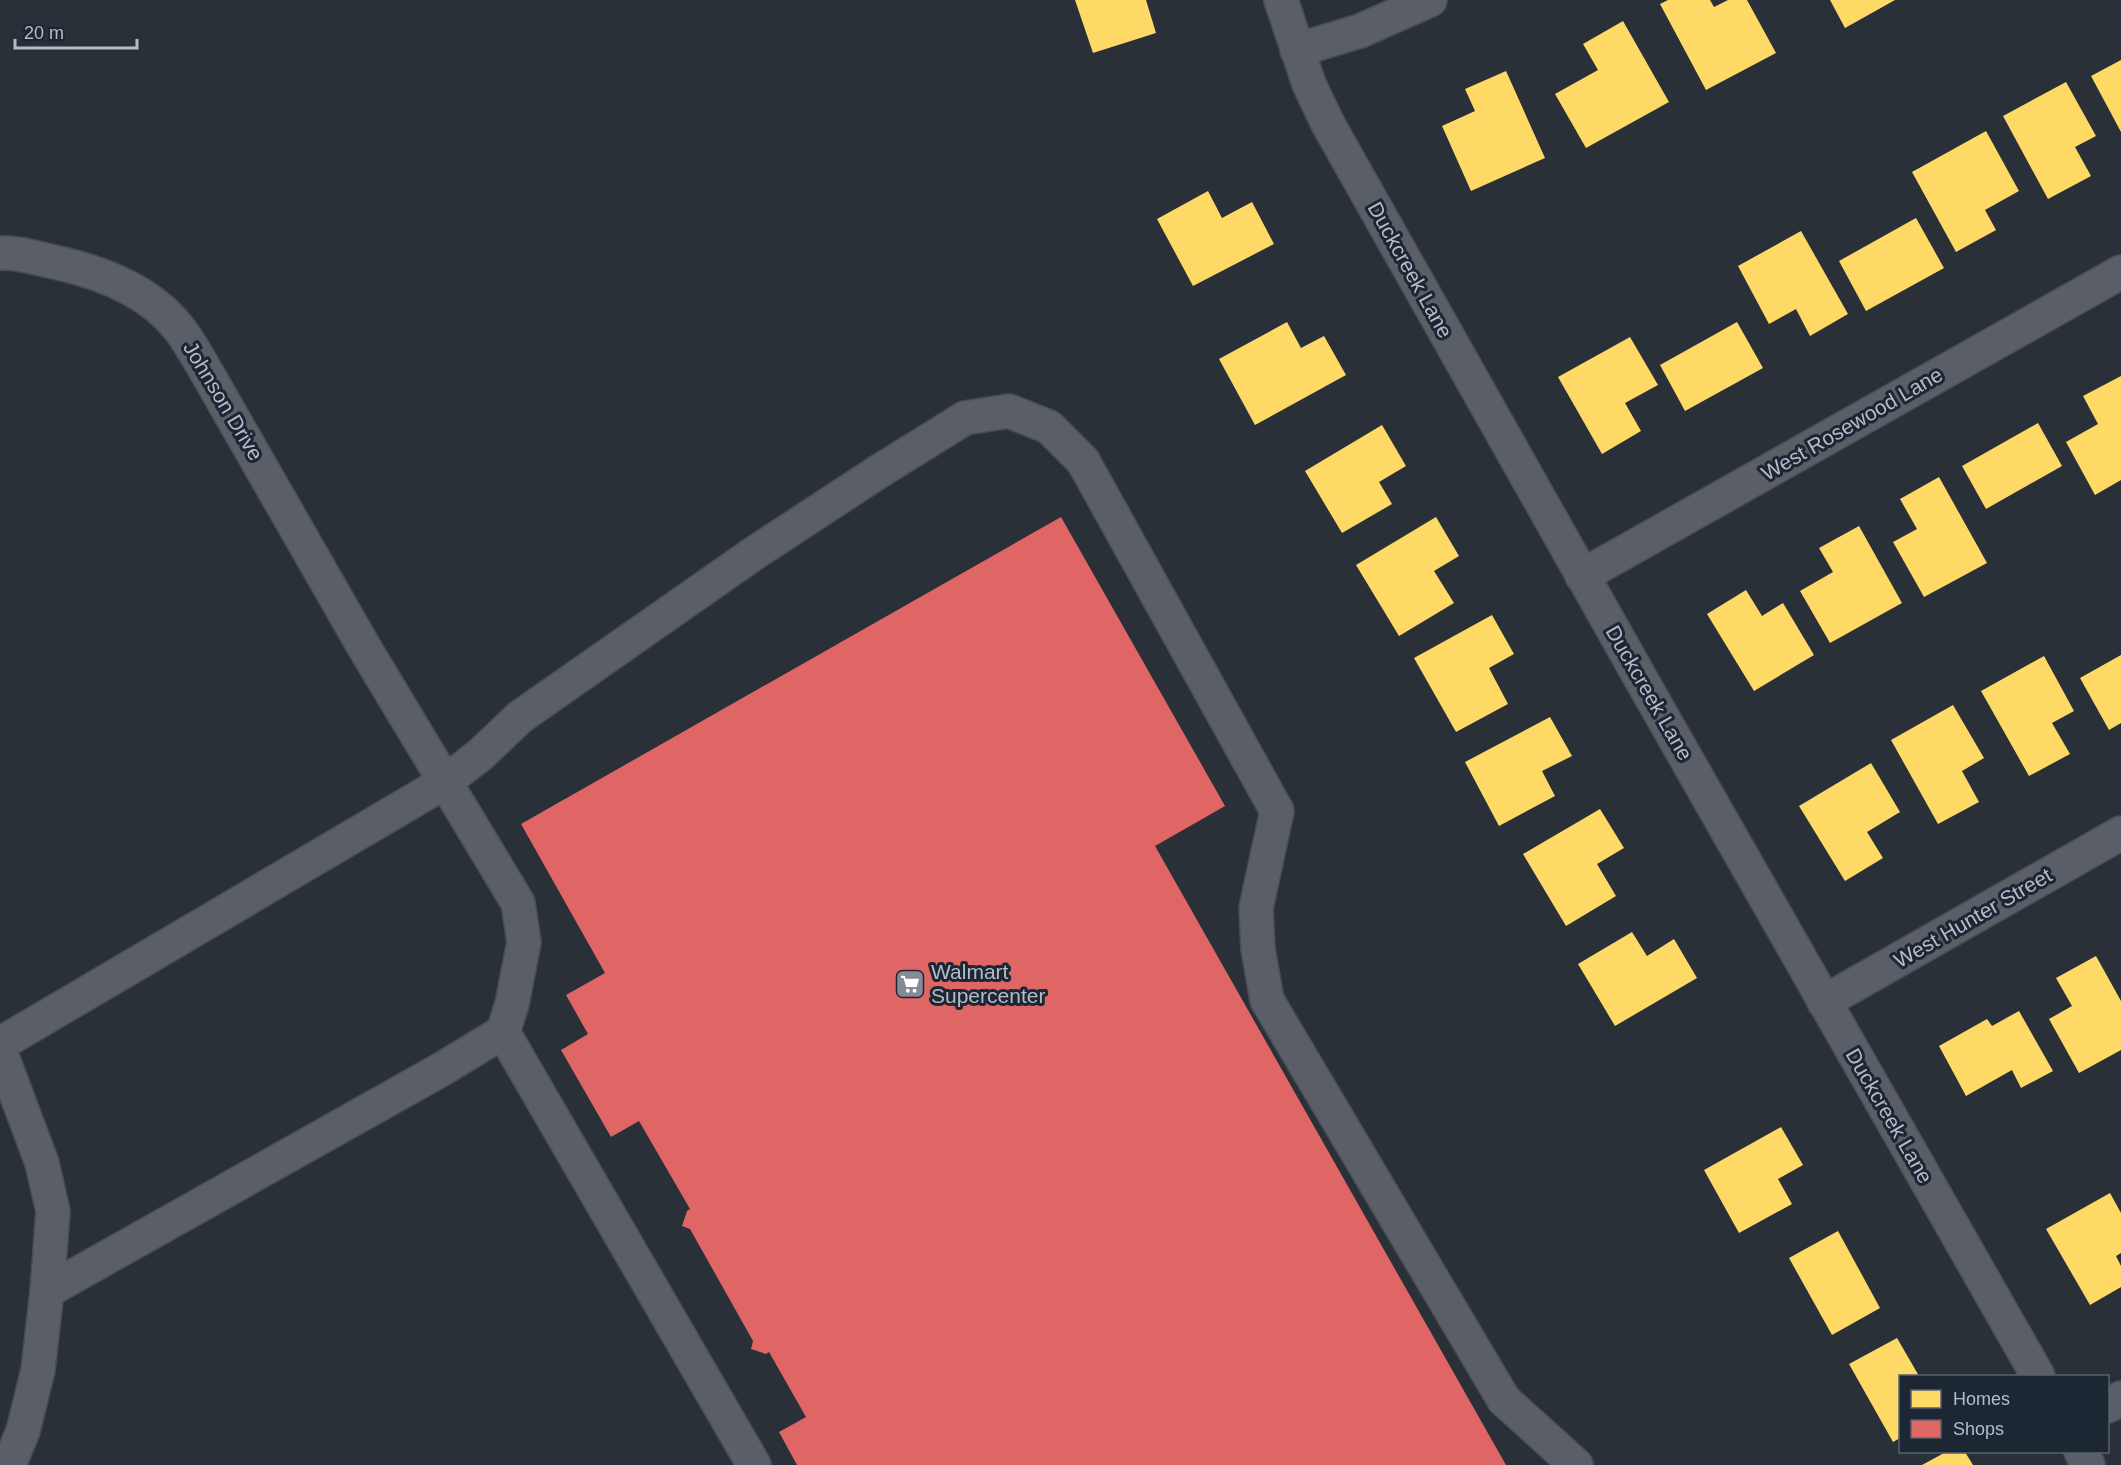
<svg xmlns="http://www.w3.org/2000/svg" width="2121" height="1465" viewBox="0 0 2121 1465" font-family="Arial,sans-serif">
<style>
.homes{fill:#ffd966}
.shops{fill:#e06666}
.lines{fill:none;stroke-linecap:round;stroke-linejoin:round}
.minor-casing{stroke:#484c53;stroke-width:36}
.minor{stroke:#5a5e66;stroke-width:33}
.labels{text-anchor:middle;stroke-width:6;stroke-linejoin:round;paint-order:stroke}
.street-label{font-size:21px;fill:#b4bcc9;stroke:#1d2633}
.poi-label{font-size:21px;fill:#b4bcc9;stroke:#1d2633;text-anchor:start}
</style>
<rect width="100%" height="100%" fill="#2a3038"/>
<g class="homes">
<path d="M1075 0H1146L1156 33 1093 53Z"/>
<path d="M1668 0H1710L1714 7 1728 0H1747L1776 53 1706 90 1660 4Z"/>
<path d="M1830 0H1895L1845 28Z"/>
<path d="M1623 21 1669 102 1586 148 1555 94 1598 70 1583 44Z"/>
<path d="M2121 60V132L2091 76Z"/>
<path d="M1506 71 1545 158 1471 191 1442 126 1475 111 1465 89Z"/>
<path d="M2066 82 2096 136 2075 147 2091 176 2048 199 2003 116Z"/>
<path d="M1986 131 2019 191 1985 210 1996 230 1956 252 1912 172Z"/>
<path d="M1208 191 1222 218 1252 202 1274 244 1193 286 1157 219Z"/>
<path d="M1916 218 1944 268 1866 311 1839 261Z"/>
<path d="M1801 231 1848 314 1810 336 1796 309 1769 324 1738 266Z"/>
<path d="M1287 322 1301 348 1324 336 1346 375 1255 425 1219 359Z"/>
<path d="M1737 322 1763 368 1685 411 1660 365Z"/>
<path d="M1630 337 1658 385 1625 403 1641 431 1602 454 1558 377Z"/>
<path d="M2121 376V480L2095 495 2066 442 2098 424 2083 396Z"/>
<path d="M2038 423 2062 466 1986 509 1962 466Z"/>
<path d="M1382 425 1406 466 1379 482 1392 504 1342 533 1305 471Z"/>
<path d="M1939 477 1987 563 1924 597 1893 542 1917 529 1900 499Z"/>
<path d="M1436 517 1459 556 1434 571 1454 603 1399 636 1356 565Z"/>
<path d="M1859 526 1902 603 1830 643 1800 591 1833 572 1819 548Z"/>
<path d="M1746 590 1762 616 1783 603 1814 655 1754 691 1707 614Z"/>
<path d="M1492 615 1514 654 1489 668 1508 704 1456 732 1414 658Z"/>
<path d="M2121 655V723L2109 730 2080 678Z"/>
<path d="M2044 656 2074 711 2052 723 2070 754 2029 776 1981 691Z"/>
<path d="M1953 705 1984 758 1962 771 1979 802 1938 824 1891 740Z"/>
<path d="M1550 717 1572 756 1542 771 1555 796 1499 826 1465 762Z"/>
<path d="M1871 763 1900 812 1867 832 1883 858 1845 881 1799 806Z"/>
<path d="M1600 809 1624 848 1597 864 1616 896 1566 926 1523 854Z"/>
<path d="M1632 932 1647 956 1674 939 1697 978 1615 1026 1578 964Z"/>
<path d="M2096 956 2121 1001V1050L2079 1073 2049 1019 2072 1006 2056 978Z"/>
<path d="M2019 1011 2053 1071 2021 1088 2012 1070 1966 1096 1939 1046 1987 1019 1992 1026Z"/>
<path d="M1781 1127 1803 1165 1778 1179 1792 1204 1739 1233 1704 1170Z"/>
<path d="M2110 1193 2121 1213V1253L2116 1256 2121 1266V1287L2090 1305 2046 1229Z"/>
<path d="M1838 1231 1880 1308 1832 1335 1789 1258Z"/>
<path d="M1897 1338 1919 1376H1900V1438L1893 1442 1849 1364Z"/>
<path d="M1946 1452H1965L1973 1465H1922Z"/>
</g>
<path class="shops" d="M1061 517 1225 806 1155 846 1506 1465H797L779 1432 806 1417 769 1352 766 1354 751 1349 753 1341 690 1229 682 1226 687 1211 690 1209 639 1121 611 1137 561 1050 588 1034 566 995 605 973 521 824Z"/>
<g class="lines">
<g class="minor-casing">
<g id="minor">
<path d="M1281 0 1309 84 1328 124 1646 688 2038 1376"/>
<path d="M1297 50 1360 31 1430 0"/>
<path d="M0 253C18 252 36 258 54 262 101 272 151 291 181 331 189 342 196 354 203 366L364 647 518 903 524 942 512 1004 503 1032 754 1465"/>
<path d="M1582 576 2121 272"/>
<path d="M1824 1002 2121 833"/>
<path d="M0 1044 445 782 480 755 520 717 753 554 878 472 965 418 1009 411 1049 427 1083 461 1277 811 1256 908 1258 949 1267 1000 1504 1400 1576 1465"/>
<path d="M0 1051 42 1163 53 1211 47 1291 38 1370 23 1431 9 1465"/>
<path d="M47 1291 442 1069 503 1032"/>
<path d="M2108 1406 2121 1398"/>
<path d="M2081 1452 2088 1465"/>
</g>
</g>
<use href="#minor" class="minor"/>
</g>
<defs>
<g id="supermarket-square" transform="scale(1.5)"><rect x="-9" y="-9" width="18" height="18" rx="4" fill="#848b96" stroke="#1d2633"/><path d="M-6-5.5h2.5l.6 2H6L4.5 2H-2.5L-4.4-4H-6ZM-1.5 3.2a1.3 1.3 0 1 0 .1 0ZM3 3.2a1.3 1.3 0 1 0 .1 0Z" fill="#fff"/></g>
</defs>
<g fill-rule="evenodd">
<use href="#supermarket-square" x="910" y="984"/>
</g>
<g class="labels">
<g class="street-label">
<text transform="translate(1410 270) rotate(61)" y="7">Duckcreek Lane</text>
<text transform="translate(223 401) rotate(59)" y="7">Johnson Drive</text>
<text transform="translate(1852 424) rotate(-30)" y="7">West Rosewood Lane</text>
<text transform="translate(1649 693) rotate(60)" y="7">Duckcreek Lane</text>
<text transform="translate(1973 918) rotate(-30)" y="7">West Hunter Street</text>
<text transform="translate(1889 1116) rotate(60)" y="7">Duckcreek Lane</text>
</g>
<g class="poi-label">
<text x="931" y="979">Walmart<tspan x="931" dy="24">Supercenter</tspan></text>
</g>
</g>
<rect x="1899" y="1375" width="210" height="78" fill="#1d2633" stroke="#59626f" stroke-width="1.5"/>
<rect x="1911" y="1390" width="30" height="18" fill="#ffd966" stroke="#59626f" stroke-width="1.5"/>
<text x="1953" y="1405" font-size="18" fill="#b4bcc9">Homes</text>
<rect x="1911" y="1420" width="30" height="18" fill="#e06666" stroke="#59626f" stroke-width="1.5"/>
<text x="1953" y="1435" font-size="18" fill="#b4bcc9">Shops</text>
<path d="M15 39v9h122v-9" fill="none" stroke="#b4bcc9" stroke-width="3"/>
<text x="24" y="39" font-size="18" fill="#b4bcc9" stroke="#1d2633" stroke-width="4.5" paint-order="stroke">20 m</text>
</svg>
